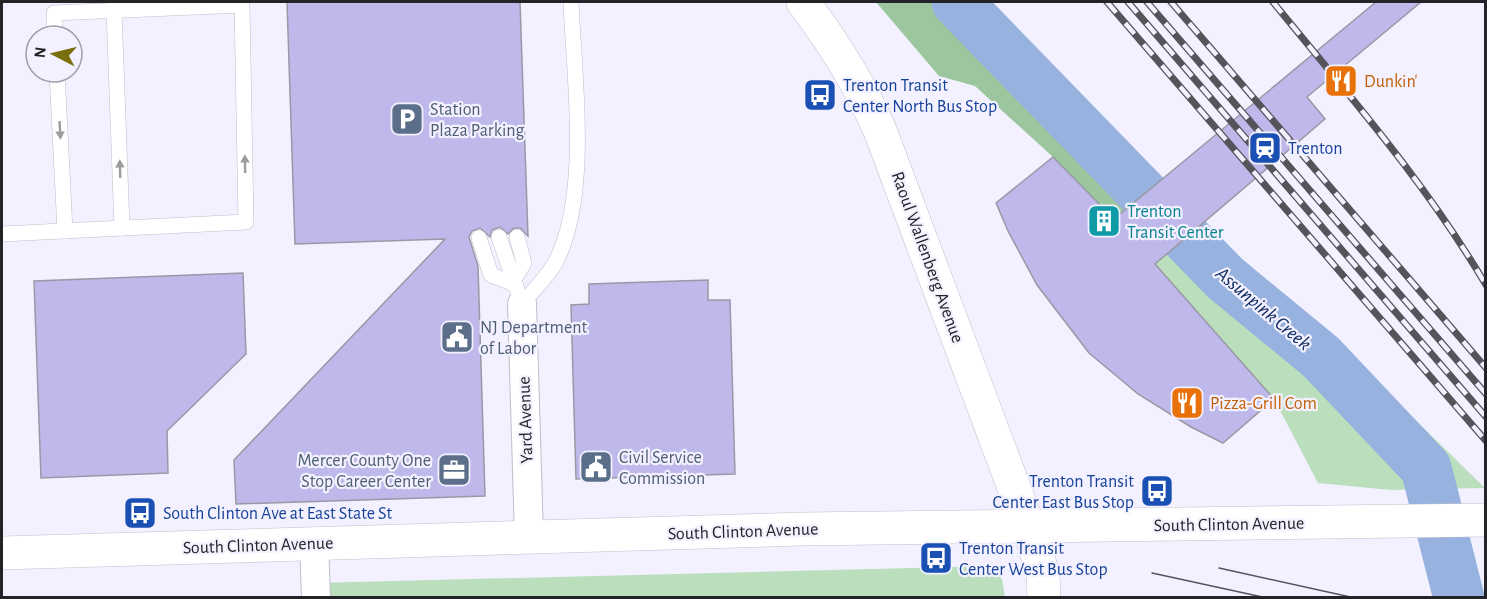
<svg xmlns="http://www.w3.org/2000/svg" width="1487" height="599" viewBox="0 0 1487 599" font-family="'Alegreya Sans',sans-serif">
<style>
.green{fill:#bbdfbd}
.forest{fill:#9bc69e}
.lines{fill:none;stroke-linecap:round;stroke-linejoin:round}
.river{stroke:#98b2df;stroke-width:51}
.building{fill:#beb8eb;stroke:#9998a4;stroke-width:1.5}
.service-casing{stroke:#bfbecb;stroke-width:16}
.minor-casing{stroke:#bfbecb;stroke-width:30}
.tertiary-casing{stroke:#bfbecb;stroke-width:34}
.service{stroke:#fff;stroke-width:15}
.minor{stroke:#fff;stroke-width:28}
.tertiary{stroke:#fff;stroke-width:33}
.tram{stroke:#55545b;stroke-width:1.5}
.rail-casing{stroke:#55545b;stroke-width:7}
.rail{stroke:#f3f1ff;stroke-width:4.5;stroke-dasharray:14;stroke-linecap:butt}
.oneway{fill:#9c9c9e}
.labels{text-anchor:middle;stroke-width:4.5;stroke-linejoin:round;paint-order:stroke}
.food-label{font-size:18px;fill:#c56008;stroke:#f3f1ff;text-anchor:start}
.transit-label{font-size:18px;fill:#164399;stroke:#f3f1ff;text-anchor:start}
.service-label{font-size:18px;fill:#4e5e75;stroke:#f3f1ff;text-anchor:start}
.culture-label{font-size:18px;fill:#0d838f;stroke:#f3f1ff;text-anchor:start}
.street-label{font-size:18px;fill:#242428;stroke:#f3f1ff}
.water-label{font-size:20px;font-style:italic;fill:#102c61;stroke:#f3f1ff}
</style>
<rect width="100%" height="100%" fill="#f3f1ff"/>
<g class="green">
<path d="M1203 223 1391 396 1485 488 1391 490 1318 483 1274 399 1155 264Z"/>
<path d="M991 566 1002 579 1005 597 316 598 315 583Z"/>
</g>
<path class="forest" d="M876 2H979L1160 181 1114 219 1053 157 975 86 939 76Z"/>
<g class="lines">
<path class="river" d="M957 2 1225 278 1321 357 1426 468 1459 598"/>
</g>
<g class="building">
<path d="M287 2H520L528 236 520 228H514L508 234 500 227 492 230 490 237 480 228 472 231 469 237 478 266 485 496 236 504 234 460 445 239 295 244Z"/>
<path d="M1376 2H1421L1307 97 1325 119 1155 264 1274 399 1223 443 1191 427 1138 394 1089 353 1037 285 1008 231 996 203 1053 157 1114 219Z"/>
<path d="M243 273 246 354 167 431 168 473 41 478 34 281Z"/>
<path d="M708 280V300H730L735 474 576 479 571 305 589 304V284Z"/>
</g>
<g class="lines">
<g class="service-casing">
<g id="service">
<path d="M114 10 122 228"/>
<path d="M57 72 65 231"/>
<path d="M2 234 246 222 242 5 54 13 55 36"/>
<path d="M499 237 522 304C533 291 545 279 554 265 591 198 574 77 571 2"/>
<path d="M479 238 491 275 512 283"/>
<path d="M512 283 524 263 517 237"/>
</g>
</g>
<g class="minor-casing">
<g id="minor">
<path d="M522 304 529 537"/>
<path d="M314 543 316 598"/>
</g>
</g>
<g class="tertiary-casing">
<g id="tertiary">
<path d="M803 2C834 43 861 86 881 133L1028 525 1043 574 1044 598"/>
<path d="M2 553 803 529 1486 520"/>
</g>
</g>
<use href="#service" class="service"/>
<use href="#minor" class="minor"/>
<use href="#tertiary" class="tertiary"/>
<g class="tram">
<path d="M1219 568 1355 598"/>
<path d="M1152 573 1267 598"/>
</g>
<g class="rail-casing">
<g id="rail">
<path d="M1107 2 1486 441"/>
<path d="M1128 2 1486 417"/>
<path d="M1147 2 1486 394"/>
<path d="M1171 2 1486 368"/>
<path d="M1273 2C1347 93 1426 183 1486 285"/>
</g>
</g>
<use href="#rail" class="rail"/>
</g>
<defs><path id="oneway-solid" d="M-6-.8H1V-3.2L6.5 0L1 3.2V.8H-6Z" transform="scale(1.5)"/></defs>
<g class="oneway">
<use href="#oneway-solid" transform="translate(60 130) rotate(87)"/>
<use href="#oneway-solid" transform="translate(245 164) rotate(-91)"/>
<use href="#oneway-solid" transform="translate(120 169) rotate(-92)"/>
</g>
<defs>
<g id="restaurant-square" transform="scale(1.725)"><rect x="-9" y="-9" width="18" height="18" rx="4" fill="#e8710a" stroke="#f3f1ff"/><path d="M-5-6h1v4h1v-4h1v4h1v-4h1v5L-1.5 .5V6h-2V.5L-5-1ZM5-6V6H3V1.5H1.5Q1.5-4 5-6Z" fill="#fff"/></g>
<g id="bus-square" transform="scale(1.725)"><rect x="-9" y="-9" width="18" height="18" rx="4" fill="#1a4fb4" stroke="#f3f1ff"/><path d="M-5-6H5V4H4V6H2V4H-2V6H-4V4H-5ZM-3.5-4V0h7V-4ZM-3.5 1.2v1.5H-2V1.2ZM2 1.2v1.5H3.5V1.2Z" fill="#fff"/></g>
<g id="parking-square" transform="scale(1.725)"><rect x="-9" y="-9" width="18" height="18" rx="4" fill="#5c6f8a" stroke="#f3f1ff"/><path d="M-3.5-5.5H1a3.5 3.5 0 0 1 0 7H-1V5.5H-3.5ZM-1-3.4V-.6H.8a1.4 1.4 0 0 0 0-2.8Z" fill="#fff"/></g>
<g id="station-square" transform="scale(1.725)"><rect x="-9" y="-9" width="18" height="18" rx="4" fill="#1a4fb4" stroke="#f3f1ff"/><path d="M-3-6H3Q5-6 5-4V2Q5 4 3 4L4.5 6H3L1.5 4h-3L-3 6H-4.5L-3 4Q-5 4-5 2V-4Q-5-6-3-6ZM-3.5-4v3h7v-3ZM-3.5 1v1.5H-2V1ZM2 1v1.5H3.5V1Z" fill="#fff"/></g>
<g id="building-square" transform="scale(1.725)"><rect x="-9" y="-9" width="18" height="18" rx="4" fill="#0f9aa8" stroke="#f3f1ff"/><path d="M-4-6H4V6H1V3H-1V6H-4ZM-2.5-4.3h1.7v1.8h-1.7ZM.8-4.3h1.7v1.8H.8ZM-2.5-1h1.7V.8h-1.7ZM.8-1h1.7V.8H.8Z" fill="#fff"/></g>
<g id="civic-square" transform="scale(1.725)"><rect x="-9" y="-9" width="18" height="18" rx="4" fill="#5c6f8a" stroke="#f3f1ff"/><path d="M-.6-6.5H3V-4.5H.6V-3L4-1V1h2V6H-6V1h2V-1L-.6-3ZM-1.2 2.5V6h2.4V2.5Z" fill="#fff"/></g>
<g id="office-square" transform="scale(1.725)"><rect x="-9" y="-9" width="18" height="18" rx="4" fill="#5c6f8a" stroke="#f3f1ff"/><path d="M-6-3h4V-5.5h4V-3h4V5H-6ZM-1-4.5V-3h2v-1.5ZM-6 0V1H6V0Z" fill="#fff"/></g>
</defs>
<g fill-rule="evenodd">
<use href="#restaurant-square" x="1341" y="81"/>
<use href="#bus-square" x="820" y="95"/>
<use href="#parking-square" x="407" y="119"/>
<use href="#station-square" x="1265" y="148"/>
<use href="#building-square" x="1104" y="221"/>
<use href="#civic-square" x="457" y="337"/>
<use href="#restaurant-square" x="1187" y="403"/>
<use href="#civic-square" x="596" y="467"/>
<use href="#office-square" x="454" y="470"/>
<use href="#bus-square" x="1157" y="491"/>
<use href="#bus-square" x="140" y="513"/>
<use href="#bus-square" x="936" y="558"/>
</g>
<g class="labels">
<g class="food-label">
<text x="1364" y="87">Dunkin'</text>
<text x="1210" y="409">Pizza-Grill Com</text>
</g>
<g class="transit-label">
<text x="843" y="91">Trenton Transit<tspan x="843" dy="21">Center North Bus Stop</tspan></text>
<text x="1288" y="154">Trenton</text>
<text x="1134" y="487" text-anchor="end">Trenton Transit<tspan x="1134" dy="21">Center East Bus Stop</tspan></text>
<text x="163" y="519">South Clinton Ave at East State St</text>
<text x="959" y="554">Trenton Transit<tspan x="959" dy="21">Center West Bus Stop</tspan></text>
</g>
<g class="service-label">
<text x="430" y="115">Station<tspan x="430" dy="21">Plaza Parking</tspan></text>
<text x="480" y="333">NJ Department<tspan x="480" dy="21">of Labor</tspan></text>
<text x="619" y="463">Civil Service<tspan x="619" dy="21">Commission</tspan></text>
<text x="431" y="466" text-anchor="end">Mercer County One<tspan x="431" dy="21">Stop Career Center</tspan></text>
</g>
<g class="culture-label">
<text x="1127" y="217">Trenton<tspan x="1127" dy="21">Transit Center</tspan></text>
</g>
<g class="street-label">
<text transform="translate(928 257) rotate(70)" y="6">Raoul Wallenberg Avenue</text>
<text transform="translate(525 420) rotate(-92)" y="6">Yard Avenue</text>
<text transform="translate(1229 524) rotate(-1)" y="6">South Clinton Avenue</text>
<text transform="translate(743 531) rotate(-2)" y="6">South Clinton Avenue</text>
<text transform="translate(258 545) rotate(-2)" y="6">South Clinton Avenue</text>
</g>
<g class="water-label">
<text transform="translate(1264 308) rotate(40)" y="7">Assunpink Creek</text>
</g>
</g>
<rect width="1487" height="599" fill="none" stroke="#242428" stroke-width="6"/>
<g transform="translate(54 54) rotate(277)"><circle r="28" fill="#f3f1ff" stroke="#a09fa9" stroke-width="1.5"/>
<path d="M0-4.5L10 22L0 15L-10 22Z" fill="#796e0b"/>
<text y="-9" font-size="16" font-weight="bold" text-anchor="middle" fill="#242428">N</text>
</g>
</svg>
